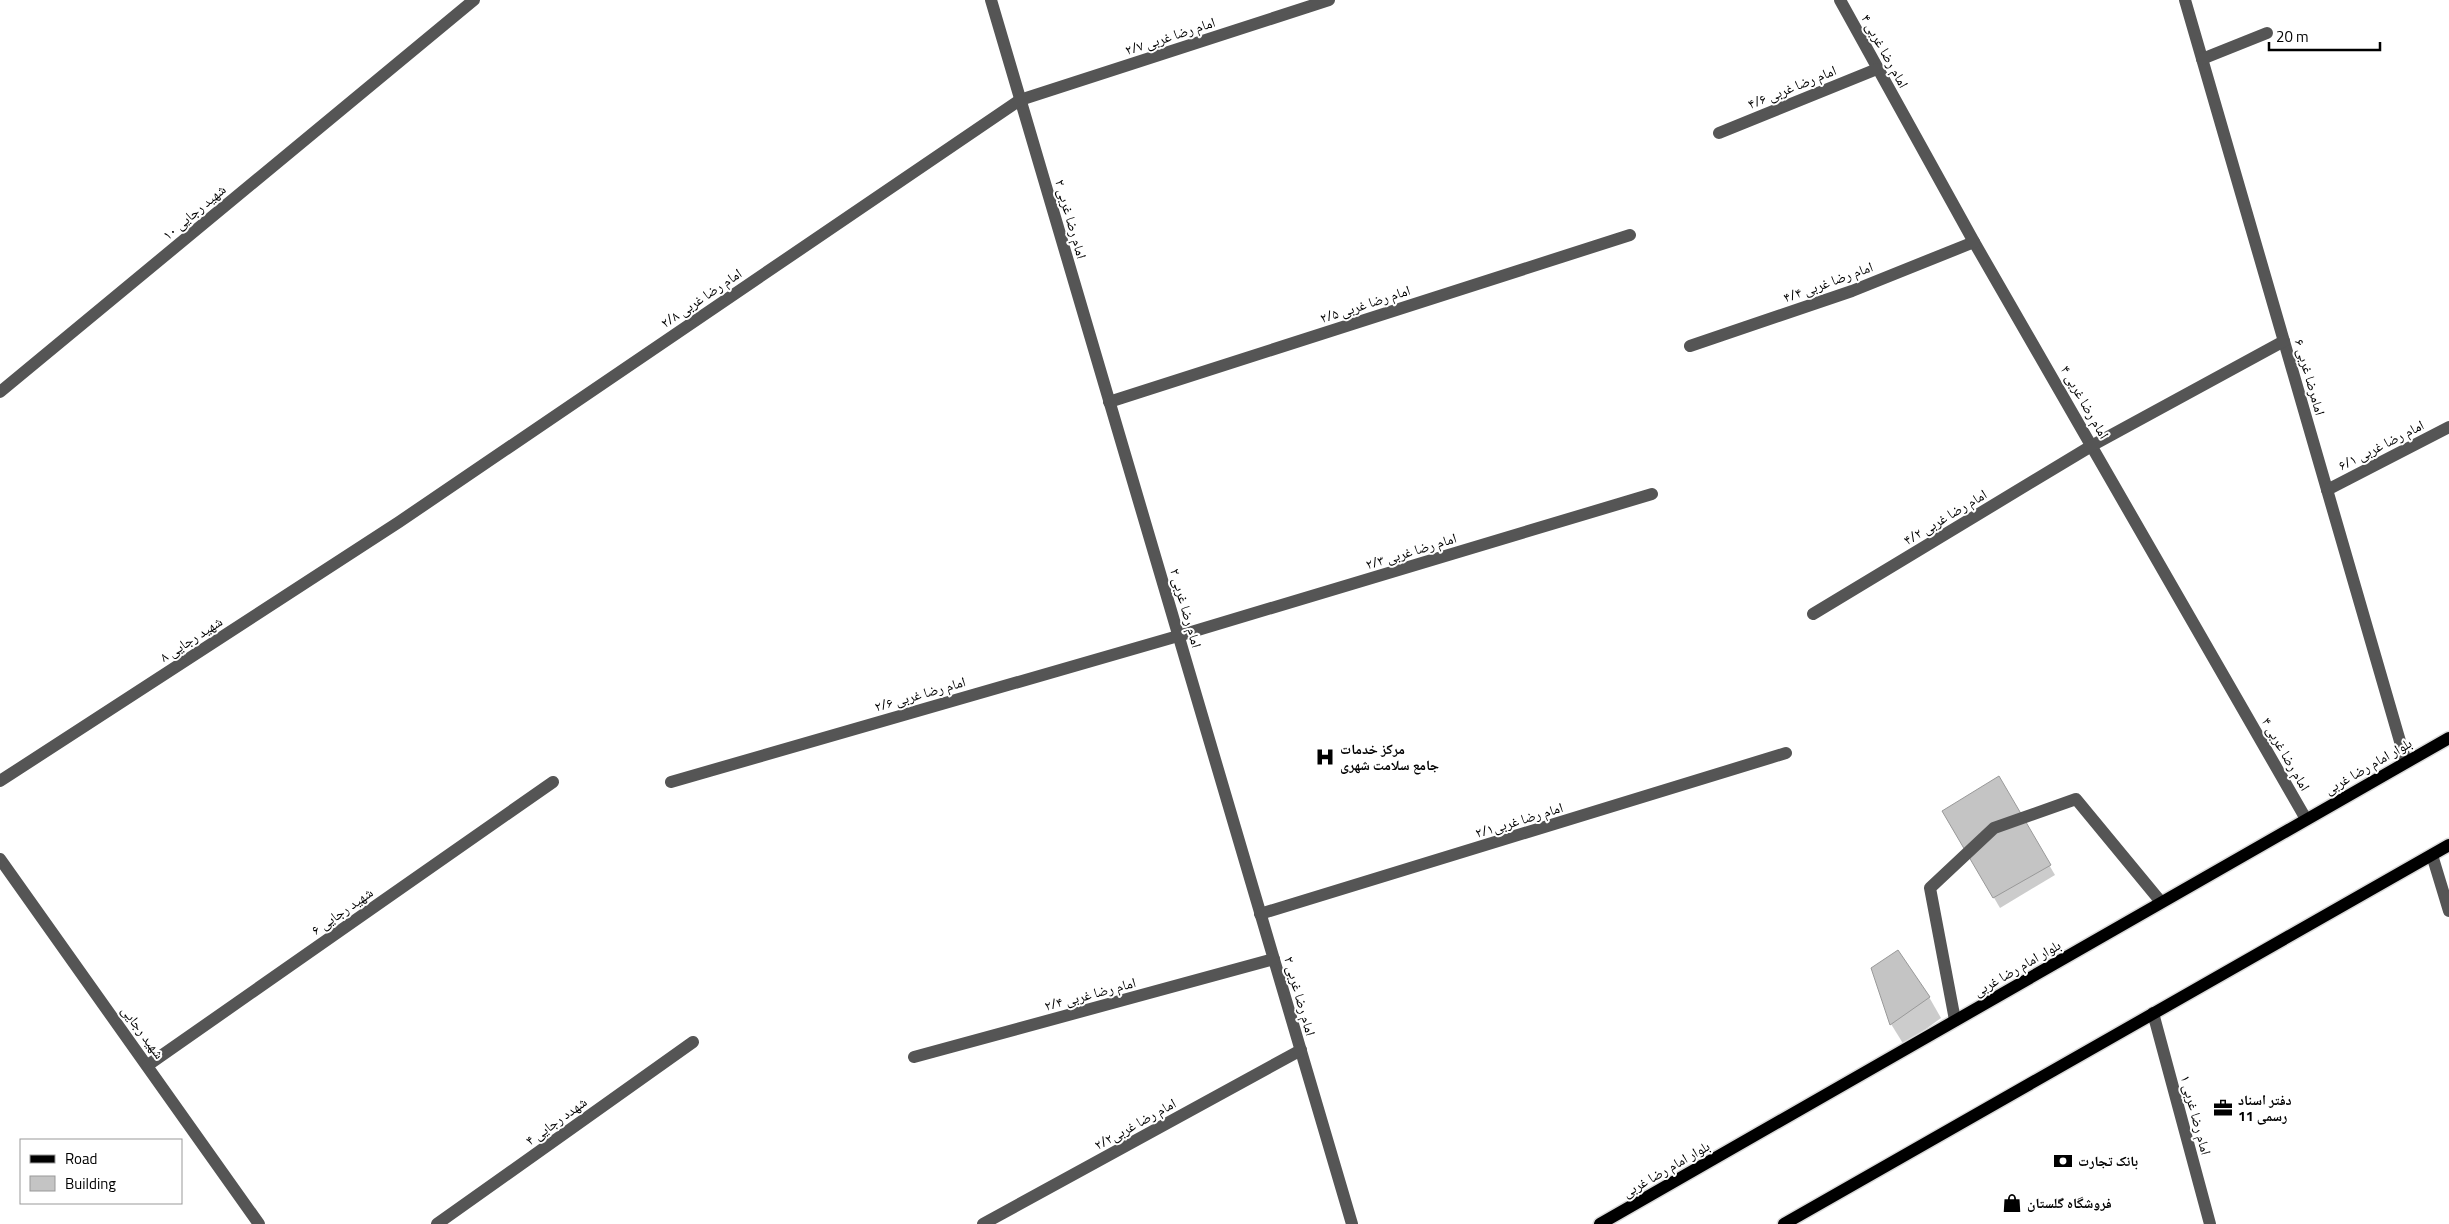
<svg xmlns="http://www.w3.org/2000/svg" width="2449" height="1224" viewBox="0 0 2449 1224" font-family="'Titillium Web','Noto Naskh Arabic',sans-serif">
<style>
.shadow{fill:#0003}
.building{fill:#c4c4c4;stroke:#999}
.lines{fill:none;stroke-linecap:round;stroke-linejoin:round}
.major-casing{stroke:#dbdbdb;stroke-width:15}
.minor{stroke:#555;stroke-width:12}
.major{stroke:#000;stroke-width:12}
.labels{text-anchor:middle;stroke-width:4;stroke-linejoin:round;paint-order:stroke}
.street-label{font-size:14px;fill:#000;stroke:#fff}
.poi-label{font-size:14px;font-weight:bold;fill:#000;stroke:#fff;text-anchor:start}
</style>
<rect width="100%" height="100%" fill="#fff"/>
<g class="shadow">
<path d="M1998 778 2055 875 2000 908 1943 811Z"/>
<path d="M1872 968 1929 997 1941 1018 1904 1045 1891 1024Z"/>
</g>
<g class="building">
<path d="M1999 776 2051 865 1993 898 1942 811Z"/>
<path d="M1898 950 1930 997 1890 1025 1871 968Z"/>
</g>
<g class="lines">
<g class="major-casing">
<g id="major">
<path d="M1600 1224 2449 738"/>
<path d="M1784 1224 2449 845"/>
</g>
</g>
<g class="minor">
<path d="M991 0 1352 1224"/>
<path d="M1840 0 1974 242 2306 819"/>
<path d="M2185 0 2406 762"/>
<path d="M2202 59 2267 33"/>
<path d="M1719 133 1877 69"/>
<path d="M1690 346 1852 291 1974 242"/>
<path d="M0 392 474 0"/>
<path d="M1109 402 1630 235"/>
<path d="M2327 490 2449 427"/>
<path d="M1813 614 2093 445 2284 341"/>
<path d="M0 781 399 522 1020 100 1329 0"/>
<path d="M671 782 1178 636 1652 494"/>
<path d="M2432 855 2449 911"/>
<path d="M0 859 259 1224"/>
<path d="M1260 914 1786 753"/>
<path d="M2153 1013 2210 1224"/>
<path d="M1955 1020 1930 888 1994 828 2076 799 2161 902"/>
<path d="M914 1057 1274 959"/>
<path d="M148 1065 553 782"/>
<path d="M437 1224 693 1042"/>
<path d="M983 1224 1301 1050"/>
</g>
<use href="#major" class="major"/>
</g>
<defs>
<g id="hospital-bare" transform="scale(1.5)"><path d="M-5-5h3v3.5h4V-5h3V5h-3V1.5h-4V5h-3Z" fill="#000" stroke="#fff" stroke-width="2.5" paint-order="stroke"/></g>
<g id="office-bare" transform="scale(1.5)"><path d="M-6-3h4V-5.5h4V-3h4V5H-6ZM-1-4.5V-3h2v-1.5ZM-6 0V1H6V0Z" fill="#000" stroke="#fff" stroke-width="2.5" paint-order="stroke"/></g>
<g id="bank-bare" transform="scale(1.5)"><path d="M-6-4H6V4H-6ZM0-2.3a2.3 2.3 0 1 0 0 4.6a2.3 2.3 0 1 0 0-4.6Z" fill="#000" stroke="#fff" stroke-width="2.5" paint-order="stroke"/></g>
<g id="shop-bare" transform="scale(1.5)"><path d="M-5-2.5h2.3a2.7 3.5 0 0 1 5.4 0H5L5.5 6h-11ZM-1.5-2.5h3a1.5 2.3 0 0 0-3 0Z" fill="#000" stroke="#fff" stroke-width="2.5" paint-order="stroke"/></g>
</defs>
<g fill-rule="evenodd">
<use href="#hospital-bare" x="1325" y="757"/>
<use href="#office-bare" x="2223" y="1108"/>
<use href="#bank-bare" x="2063" y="1161"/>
<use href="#shop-bare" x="2012" y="1203"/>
</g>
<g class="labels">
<g class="street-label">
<text transform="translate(1170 36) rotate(-18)" y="5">امام رضا غربی ۲/۷</text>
<text transform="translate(1885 51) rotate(61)" y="5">امام رضا غربی ۴</text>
<text transform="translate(1792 87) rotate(-22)" y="5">امام رضا غربی ۴/۶</text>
<text transform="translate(194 212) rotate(-40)" y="5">شهید رجایی ۱۰</text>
<text transform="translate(1071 219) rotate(74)" y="5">امام رضا غربی ۲</text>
<text transform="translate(1828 282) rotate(-20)" y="5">امام رضا غربی ۴/۴</text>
<text transform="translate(701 298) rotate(-34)" y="5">امام رضا غربی ۲/۸</text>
<text transform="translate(1365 304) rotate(-18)" y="5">امام رضا غربی ۲/۵</text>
<text transform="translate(2310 377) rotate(74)" y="5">امامرضا غربی ۶</text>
<text transform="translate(2085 402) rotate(60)" y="5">امام رضا غربی ۴</text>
<text transform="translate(2381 445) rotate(-27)" y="5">امام رضا غربی ۶/۱</text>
<text transform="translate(1945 517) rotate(-31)" y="5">امام رضا غربی ۴/۲</text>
<text transform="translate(1411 551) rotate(-17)" y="5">امام رضا غربی ۲/۳</text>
<text transform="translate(1186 608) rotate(74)" y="5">امام رضا غربی ۲</text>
<text transform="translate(191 639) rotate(-33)" y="5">شهید رجایی ۸</text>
<text transform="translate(920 694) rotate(-16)" y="5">امام رضا غربی ۲/۶</text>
<text transform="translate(2286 754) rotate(60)" y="5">امام رضا غربی ۴</text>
<text transform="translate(2368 766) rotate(-30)" y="5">بلوار امام رضا غربی</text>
<text transform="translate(1519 820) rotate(-17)" y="5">امام رضا غربی۲/۱</text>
<text transform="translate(342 911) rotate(-35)" y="5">شهید رجایی ۶</text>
<text transform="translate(2017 968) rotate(-30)" y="5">بلوار امام رضا غربی</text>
<text transform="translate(1090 994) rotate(-15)" y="5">امام رضا غربی ۲/۴</text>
<text transform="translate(1300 996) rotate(74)" y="5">امام رضا غربی ۲</text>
<text transform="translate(143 1032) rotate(54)" y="5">شهید رجایی</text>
<text transform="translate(2196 1115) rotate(75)" y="5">امام رضا غربی ۱</text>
<text transform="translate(556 1121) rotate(-36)" y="5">شهدد رجایی ۴</text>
<text transform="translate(1135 1124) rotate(-29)" y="5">امام رضا غربی۲/۲</text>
<text transform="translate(1666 1169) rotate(-30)" y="5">بلوار امام رضا غربی</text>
</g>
<g class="poi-label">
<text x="1340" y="754">مرکز خدمات<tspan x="1340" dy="16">جامع سلامت شهری</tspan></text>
<text x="2238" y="1105">دفتر اسناد<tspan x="2238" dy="16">رسمی 11</tspan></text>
<text x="2078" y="1166">بانک تجارت</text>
<text x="2027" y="1208">فروشگاه گلستان</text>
</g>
</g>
<rect x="20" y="1139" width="162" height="65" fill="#ffffff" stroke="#999999"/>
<rect x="30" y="1155" width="25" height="8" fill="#000000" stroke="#999999"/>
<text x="65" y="1164" font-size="15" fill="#000000">Road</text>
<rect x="30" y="1176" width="25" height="15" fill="#c4c4c4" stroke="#999999"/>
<text x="65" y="1189" font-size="15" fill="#000000">Building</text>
<path d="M2269 42v8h111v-8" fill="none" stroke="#000000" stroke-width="2.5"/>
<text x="2276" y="42" font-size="15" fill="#000000" stroke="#ffffff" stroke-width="4" paint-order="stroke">20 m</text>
</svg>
